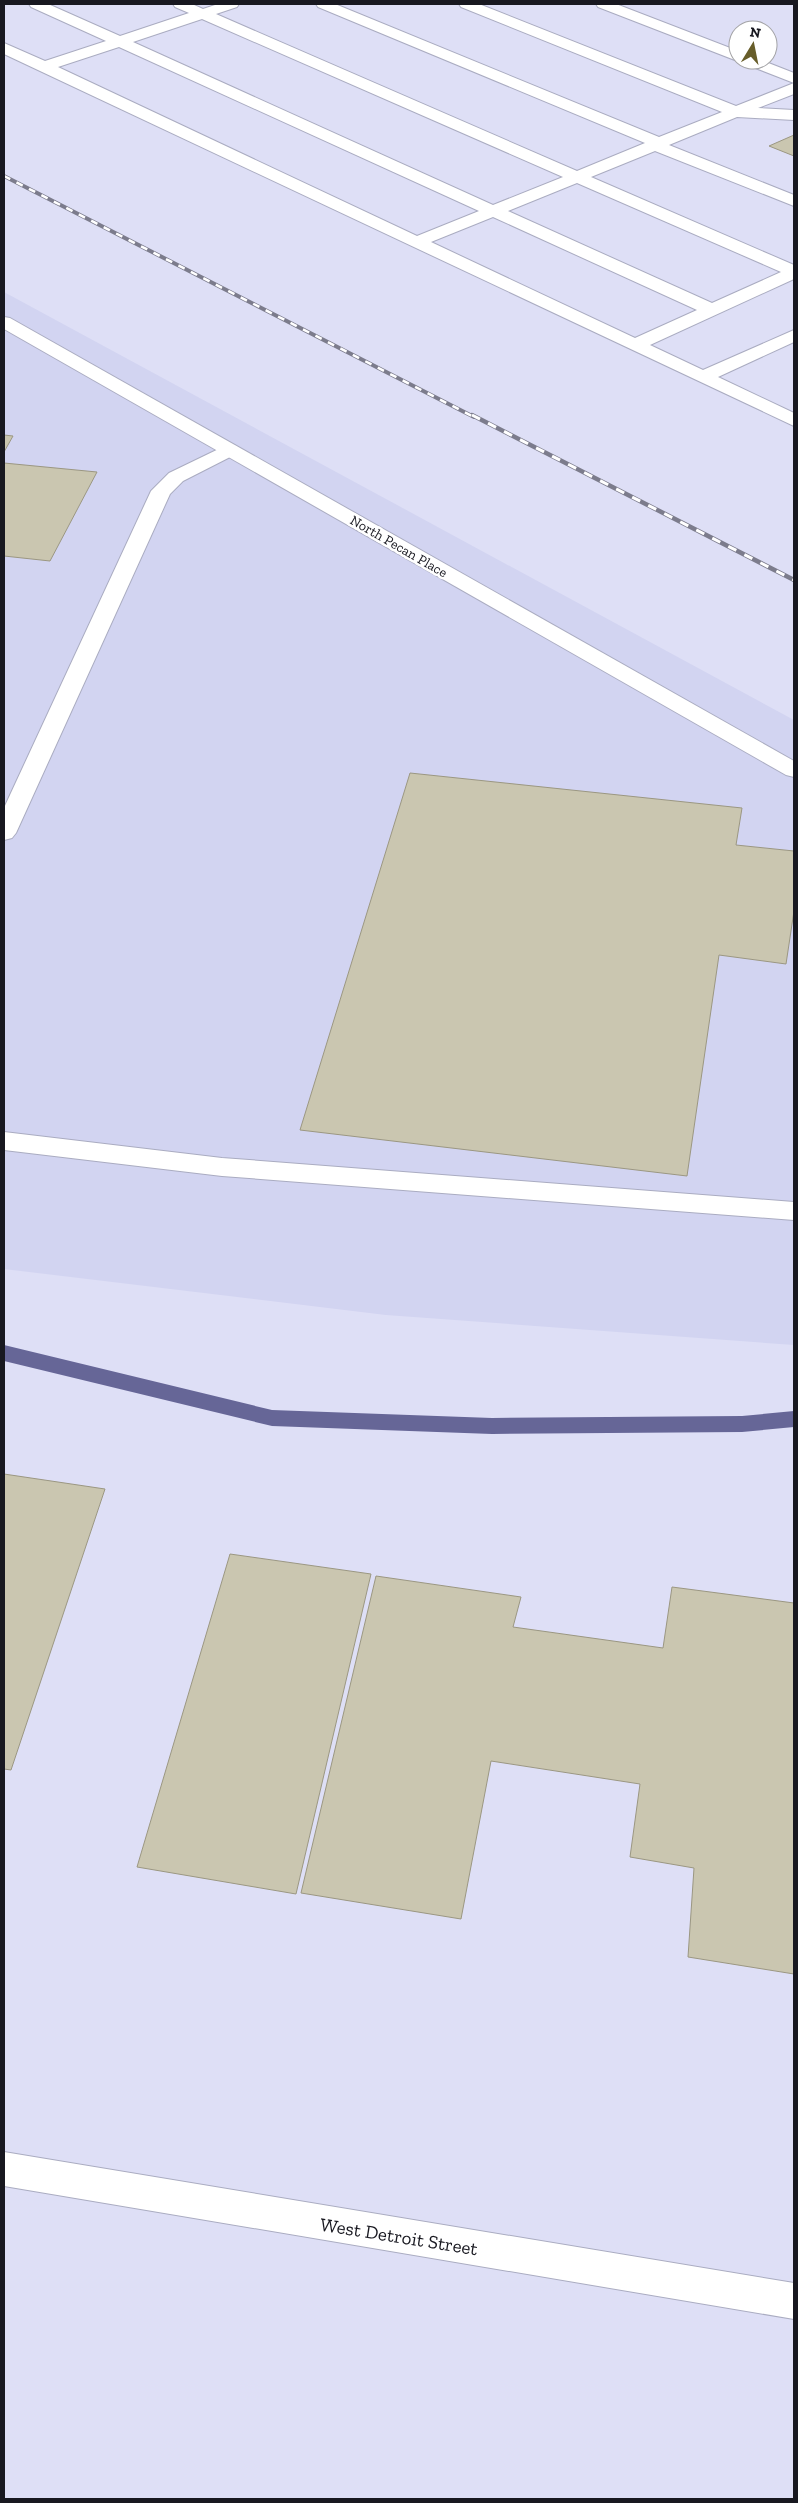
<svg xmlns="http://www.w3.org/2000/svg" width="798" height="2503" viewBox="0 0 798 2503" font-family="'Zilla Slab',serif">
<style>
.built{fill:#d2d4f1}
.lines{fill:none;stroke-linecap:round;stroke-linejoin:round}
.stream{fill:#666697;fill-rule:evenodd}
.building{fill:#cac6b0;stroke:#9b9782}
.service-casing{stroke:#aaacc1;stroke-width:2}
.minor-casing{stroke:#aaacc1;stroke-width:2}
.service{fill:#fff;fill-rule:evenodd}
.minor{fill:#fff;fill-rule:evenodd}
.rail-far1-casing{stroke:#7c7c8c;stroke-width:4}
.rail-casing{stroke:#7c7c8c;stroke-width:4.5}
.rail-far1{stroke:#fff;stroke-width:2.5;stroke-dasharray:7;stroke-linecap:butt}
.rail{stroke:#fff;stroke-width:3;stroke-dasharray:9;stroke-linecap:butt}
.labels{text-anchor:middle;stroke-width:5;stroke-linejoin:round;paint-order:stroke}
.far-street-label{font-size:14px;fill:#181820;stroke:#fff}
.near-street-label{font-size:19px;fill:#181820;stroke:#fff}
</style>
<rect width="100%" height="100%" fill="#dedff6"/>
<path class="built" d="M4 292 794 720V1345L386 1315 4 1269Z"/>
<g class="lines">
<path class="stream" d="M4 1345 272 1410 492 1418 742 1416 794 1411V1427L742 1432 492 1434 272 1426 4 1361Z"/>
</g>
<g class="building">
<path d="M794 135V156L769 146Z"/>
<path d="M4 435 13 436 4 452Z"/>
<path d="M4 463 97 472 50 561 4 556Z"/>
<path d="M410 773 742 808 736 845 794 851V911L786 964 719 955 687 1176 300 1130Z"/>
<path d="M4 1474 105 1489 11 1770 4 1769Z"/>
<path d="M230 1554 371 1574 296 1894 137 1867Z"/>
<path d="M376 1576 521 1597 513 1627 663 1648 672 1587 794 1603V1974L688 1957 694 1868 630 1857 640 1784 491 1761 461 1919 301 1893Z"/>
</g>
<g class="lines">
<g class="service-casing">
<g id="service">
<path d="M29 4H48L120 36 189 13 175 7 173 4H192L203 9 218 4H239L237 7 216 14 577 171 645 143 318 7 316 4H335L659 137 722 112 461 7 459 4H479L736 106 794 83V94L758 108 794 110V120L737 117 669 145 794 195V206L655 151 591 177 794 265V279L650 345 703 370 794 330V342L718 377 794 413V426L4 54V43L45 61 106 41 31 7ZM202 19 563 177 493 205 133 42ZM119 47 479 211 417 236 58 67ZM577 183 781 272 712 303 508 211ZM493 217 697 310 635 338 431 242Z"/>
<path d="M596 4H616L738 51V60H761L794 73V83L598 7Z"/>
<path d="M229 444 236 446 239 450 236 454 183 481 170 494 16 833 12 838 4 840V808L151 491 169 473Z"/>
<path d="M4 1132 222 1158 794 1202V1220L222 1176 4 1150Z"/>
</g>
</g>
<g class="minor-casing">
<g id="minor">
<path d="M4 317 10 318 794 761V777L786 775 4 329Z"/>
<path d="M4 2152 794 2283V2319L4 2186Z"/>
</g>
</g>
<use href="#service" class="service"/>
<use href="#minor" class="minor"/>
<g class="rail-far1-casing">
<path id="rail-far1" d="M4 176 474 417"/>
</g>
<g class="rail-casing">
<path id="rail" d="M472 415 794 580"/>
</g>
<use href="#rail-far1" class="rail-far1"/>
<use href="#rail" class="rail"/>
</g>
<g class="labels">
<g class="far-street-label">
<text transform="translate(399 546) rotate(30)" y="5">North Pecan Place</text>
</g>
<g class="near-street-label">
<text transform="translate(399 2236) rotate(9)" y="7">West Detroit Street</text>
</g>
</g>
<rect width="798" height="2503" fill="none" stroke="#181820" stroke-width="10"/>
<g transform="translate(753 45) rotate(10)"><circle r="24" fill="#ffffff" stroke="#a3a3a6"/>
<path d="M0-4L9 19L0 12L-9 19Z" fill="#675d2a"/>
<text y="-8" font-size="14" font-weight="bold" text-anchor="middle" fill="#181820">N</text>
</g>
</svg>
